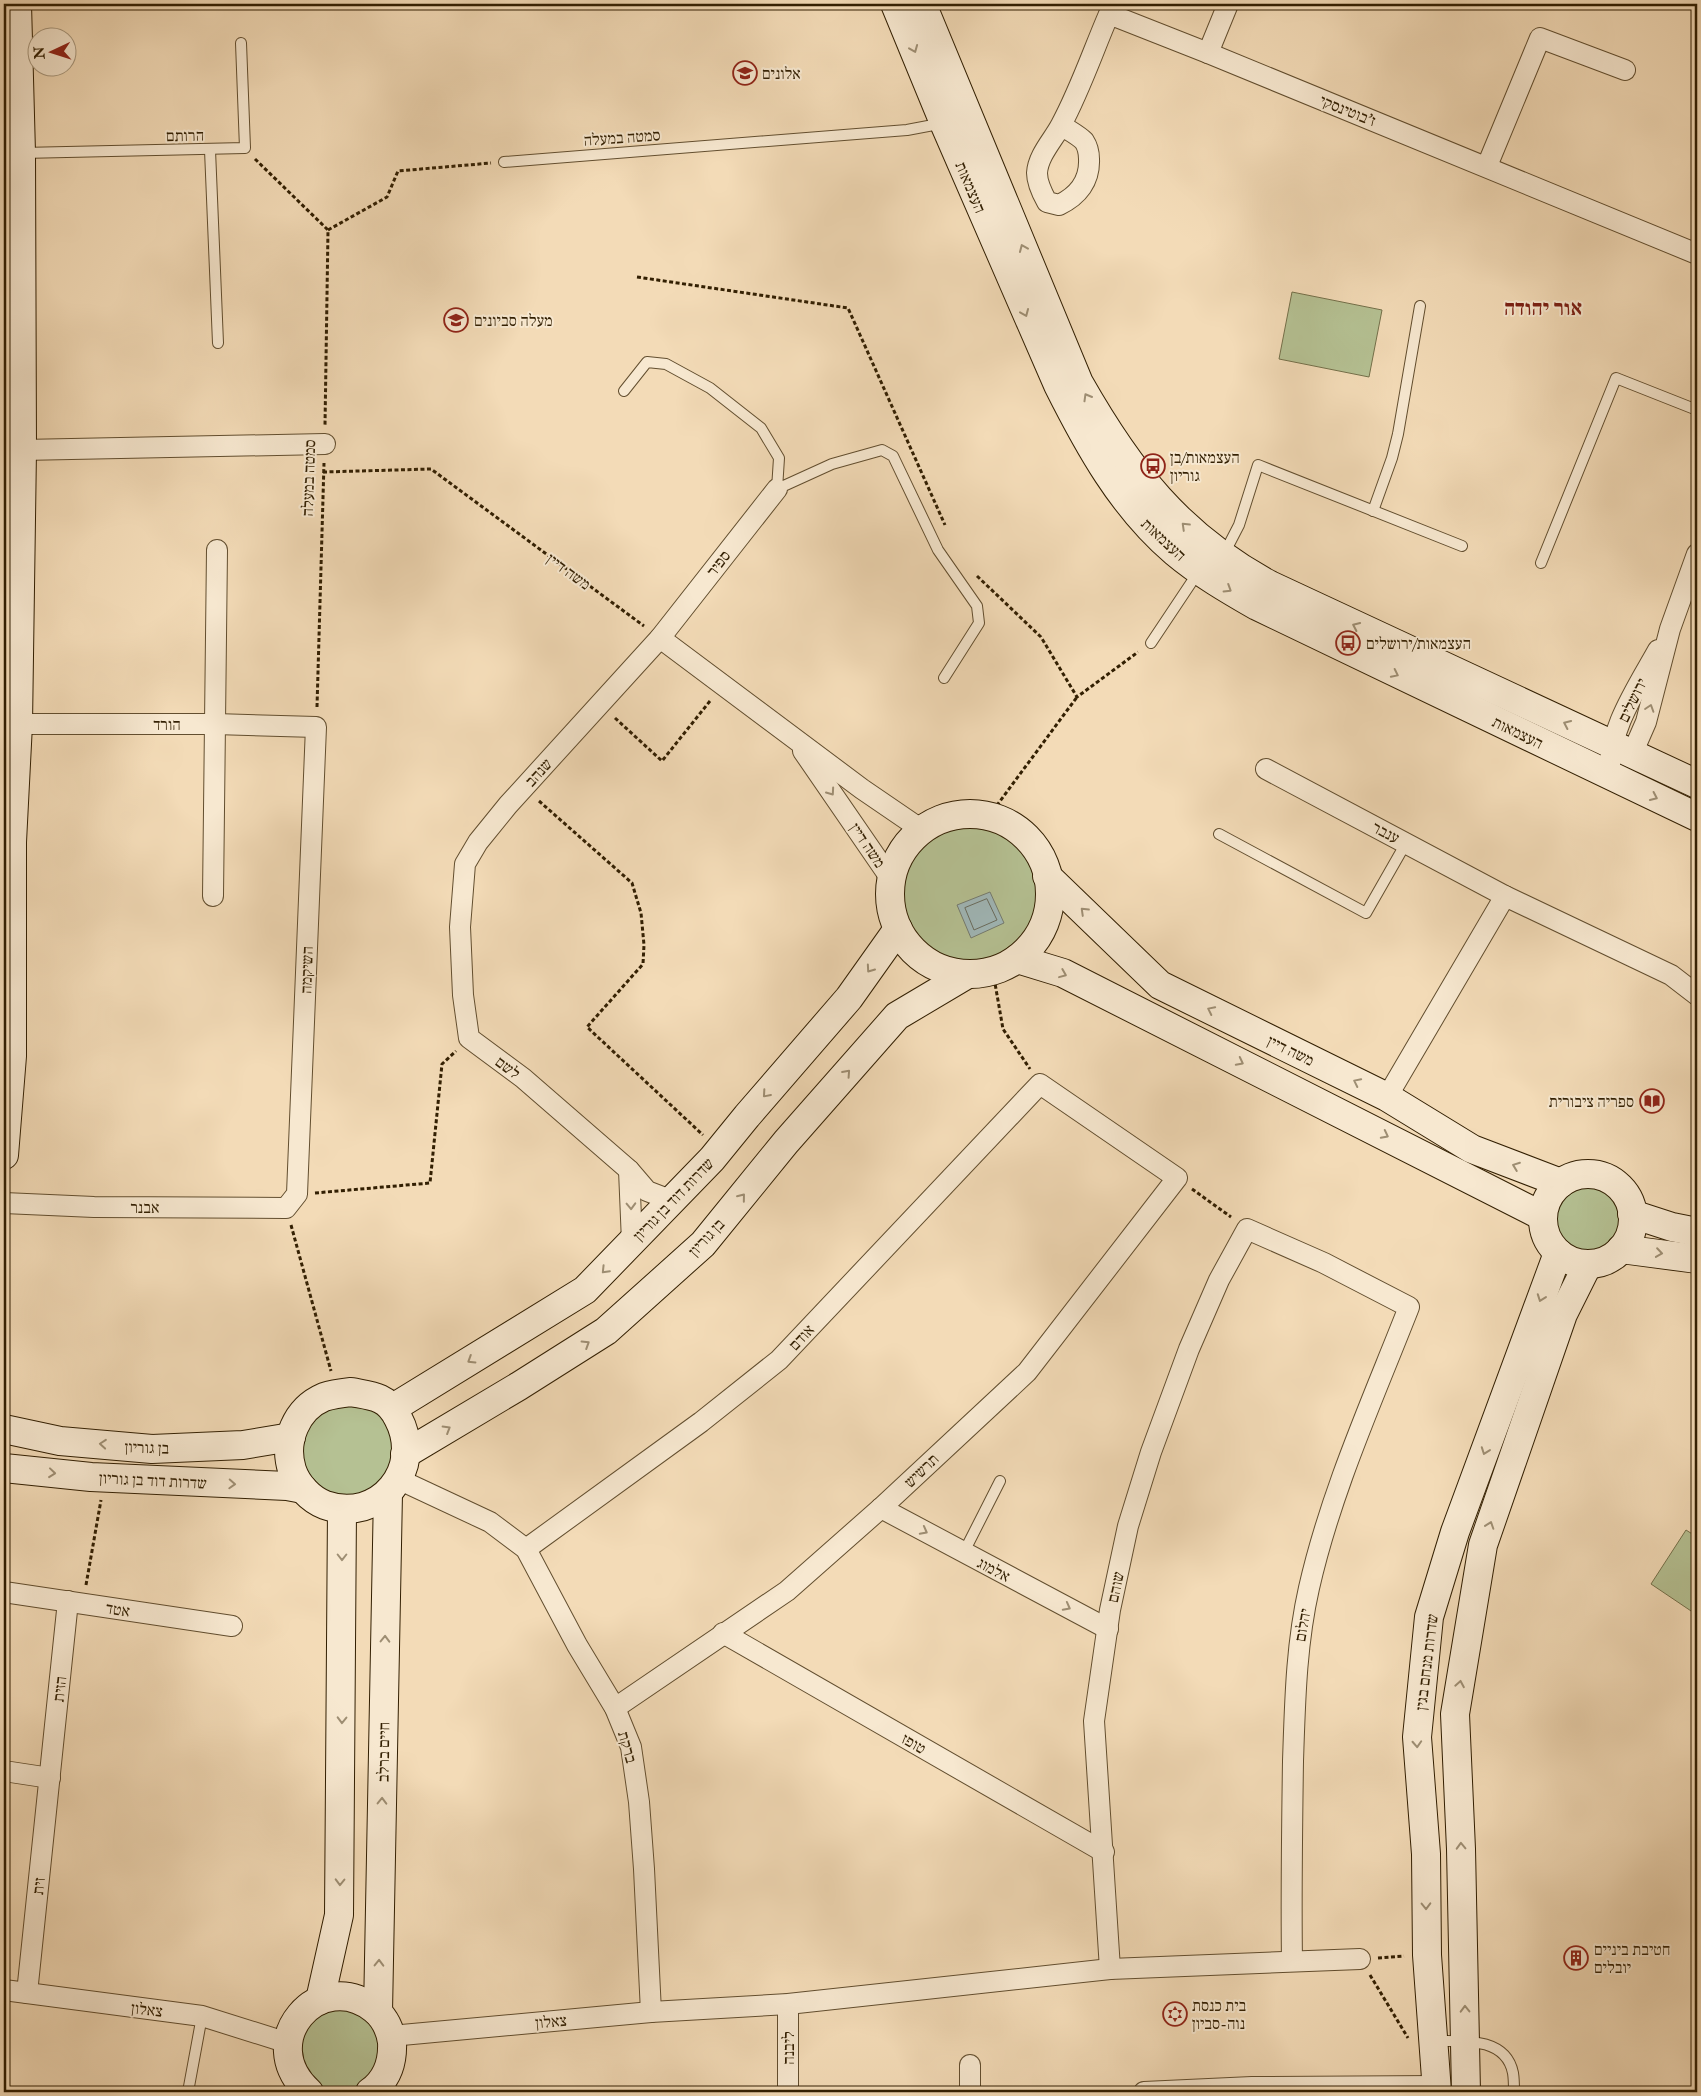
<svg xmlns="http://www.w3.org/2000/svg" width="1701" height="2096" viewBox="0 0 1701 2096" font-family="'IM FELL Double Pica','Frank Ruhl Libre',serif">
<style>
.green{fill:#b5c193;stroke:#74704a}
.water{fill:#a0b8b9;stroke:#747b70}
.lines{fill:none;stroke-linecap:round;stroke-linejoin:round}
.shore{stroke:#696c5e;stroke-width:1}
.lane-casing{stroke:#624e2f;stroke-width:12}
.street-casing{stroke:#624e2f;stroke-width:22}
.secondary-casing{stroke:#321f02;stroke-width:30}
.path{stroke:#321f02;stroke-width:3;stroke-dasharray:4 2.5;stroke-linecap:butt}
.lane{stroke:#f7e8d0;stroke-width:10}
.street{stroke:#f7e8d0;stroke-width:20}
.secondary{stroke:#f7e8d0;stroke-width:28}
.oneway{stroke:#9e8e73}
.labels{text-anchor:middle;stroke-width:4;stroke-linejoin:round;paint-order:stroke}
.poi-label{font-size:16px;fill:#321f02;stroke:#f7e8d0;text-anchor:start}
.street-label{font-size:16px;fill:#321f02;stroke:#f7e8d0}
.district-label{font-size:21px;font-weight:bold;fill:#7a1f14;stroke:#f7e8d0}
</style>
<rect width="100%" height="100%" fill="#f3dbb7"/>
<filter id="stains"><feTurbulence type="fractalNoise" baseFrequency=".004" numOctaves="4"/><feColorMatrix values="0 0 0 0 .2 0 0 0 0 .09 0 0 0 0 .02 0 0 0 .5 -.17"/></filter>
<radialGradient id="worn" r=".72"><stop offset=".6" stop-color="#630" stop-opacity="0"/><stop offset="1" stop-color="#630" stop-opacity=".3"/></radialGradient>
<g class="green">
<path d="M1292 292 1382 310 1369 377 1279 359Z"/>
<circle cx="970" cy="894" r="77"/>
<circle cx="1588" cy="1219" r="42"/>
<path d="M378 1402 402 1457 361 1503 305 1487 292 1456 319 1403Z"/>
<path d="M1686 1530 1697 1537V1615L1651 1584Z"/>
<path d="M336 1998 390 2035 366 2092H313L289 2042Z"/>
</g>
<path class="water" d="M990 892 1004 923 971 938 957 905Z"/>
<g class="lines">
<path class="shore" d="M987 899 997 920 974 930 965 908Z"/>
<g class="lane-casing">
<g id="lane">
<path d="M210 150 218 343"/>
<path d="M22 153 245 148 241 43"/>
<path d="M504 162 907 130 944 123"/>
<path d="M624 391 647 362 666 364 710 388 761 428 779 458 777 489 832 464 882 450 893 456 938 550 977 606 979 623 944 678"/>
<path d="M1373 511 1392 458 1398 434 1420 306"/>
<path d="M1223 556 1239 525 1258 465 1462 546"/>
<path d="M1541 563 1616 378 1697 410"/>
<path d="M1151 643 1199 571"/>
<path d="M1219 834 1366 913 1406 843"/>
<path d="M964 1552 1000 1481"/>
<path d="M1435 2041C1463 2041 1506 2037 1513 2073 1514 2079 1514 2086 1514 2092"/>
<path d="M188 2092 202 2016"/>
</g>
</g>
<g class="street-casing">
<g id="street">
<path d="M1208 53 1228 4"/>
<path d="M1061 125C1068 130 1078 135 1084 141 1088 147 1089 152 1089 159 1090 181 1078 196 1059 205L1047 202C1042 193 1037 183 1037 173 1038 155 1054 139 1061 125 1080 90 1093 51 1109 14L1208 53 1697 254"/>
<path d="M1487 166 1540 38 1625 70"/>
<path d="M22 450 325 444"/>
<path d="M660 638 862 789 922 830"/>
<path d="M803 751 891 879"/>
<path d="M1632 754 1646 722 1670 629 1697 554"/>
<path d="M1266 769 1505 896 1671 975 1697 995"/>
<path d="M1610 776C1607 731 1637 688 1658 650"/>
<path d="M213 896 217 550"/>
<path d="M1387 1097 1505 896"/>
<path d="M629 1170 632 1242"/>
<path d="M673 1201 647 1191 629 1170 523 1078 469 1038 463 995 460 927 465 864 478 842 508 805 660 638 777 489"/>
<path d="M4 1203 94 1207 286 1208 297 1194 316 727 215 724H18"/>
<path d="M398 1479 490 1522 526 1549 577 1645 615 1708 631 1747 639 1802 644 1869 651 2012"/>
<path d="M881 1508 1108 1629"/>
<path d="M526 1549 701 1422 779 1360 1040 1084 1177 1178 1027 1372 881 1508 787 1591 615 1708"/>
<path d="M4 1592 232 1626"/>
<path d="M723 1633 1104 1852"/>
<path d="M4 1771 50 1778"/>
<path d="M1110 1969 1094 1721 1110 1610 1128 1526 1151 1452 1189 1349 1219 1280 1247 1229 1324 1263 1409 1307C1373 1399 1331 1491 1309 1588 1296 1645 1295 1703 1293 1761 1292 1828 1291 1894 1292 1961"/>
<path d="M4 1990 202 2016 288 2043"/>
<path d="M27 1993 68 1601"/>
<path d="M391 2036 651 2012 788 2004 1110 1969 1360 1959"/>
<path d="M788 2092V2004"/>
<path d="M970 2092V2065"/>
<path d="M1144 2092 1252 2087 1437 2086"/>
</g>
</g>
<g class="secondary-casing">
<g id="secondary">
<path d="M895 4 944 123 1058 385C1088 445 1122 507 1175 552 1200 573 1229 590 1257 606L1697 817"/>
<path d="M922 4 1079 383C1129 471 1179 536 1270 585L1697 784"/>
<circle cx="970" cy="894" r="80"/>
<path d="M1047 876 1160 985 1387 1097 1472 1149 1561 1183"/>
<path d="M1017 959 1063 973 1542 1216"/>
<path d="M4 1155 12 1056V842L18 724 22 450 21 153 17 4"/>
<circle cx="1588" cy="1219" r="45"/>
<path d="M1632 1214 1672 1227 1697 1232"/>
<path d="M1621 1249 1697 1259"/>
<path d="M351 1392C360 1394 371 1395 380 1399 389 1403 394 1410 398 1418 425 1469 379 1524 325 1505 310 1499 297 1485 292 1470 283 1441 296 1409 324 1397 333 1394 342 1393 351 1392Z"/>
<path d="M393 1408 585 1290 712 1159 747 1116 849 998 898 929"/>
<path d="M4 1429 60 1441 152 1449 243 1445 291 1437"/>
<path d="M405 1454 519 1386 606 1331 703 1244 786 1142 897 1016 966 975"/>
<path d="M4 1468 91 1477 287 1486 303 1489"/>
<path d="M320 2000 339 1915 342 1509"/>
<path d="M378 2012 388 1493"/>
<path d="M309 2092C253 2041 320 1966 374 2009 384 2017 390 2029 392 2042 393 2062 387 2080 370 2092"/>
<path d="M1437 2092 1427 1955 1426 1854 1417 1737 1429 1617 1455 1532 1558 1253"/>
<path d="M1466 2092 1461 1849 1455 1714 1483 1545 1563 1314 1588 1264"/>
</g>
</g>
<g class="path">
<path d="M255 159 328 230 325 425"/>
<path d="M328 230 387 197 398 171 491 163"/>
<path d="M637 277 848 308 945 525"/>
<path d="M323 472 431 469 644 626"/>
<path d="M977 576 1041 637 1077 697 1138 652"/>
<path d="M317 707 324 463"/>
<path d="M615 718 662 761 710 701"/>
<path d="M539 801 632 883 641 913 644 945 643 964 587 1027 703 1135"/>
<path d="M989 816 1077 697"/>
<path d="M993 972 1003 1029 1030 1069"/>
<path d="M1192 1189 1231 1217"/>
<path d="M315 1193 430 1183 442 1064 456 1051"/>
<path d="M291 1225 331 1371"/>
<path d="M86 1585 101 1500"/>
<path d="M1378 1958 1404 1956"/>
<path d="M1370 1975 1408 2038"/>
</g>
<use href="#lane" class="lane"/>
<use href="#street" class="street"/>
<use href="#secondary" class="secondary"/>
</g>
<defs><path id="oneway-chevron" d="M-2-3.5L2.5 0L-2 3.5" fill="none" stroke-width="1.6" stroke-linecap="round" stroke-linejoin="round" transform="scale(1.25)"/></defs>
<g class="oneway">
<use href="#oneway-chevron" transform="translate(914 49) rotate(68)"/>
<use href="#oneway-chevron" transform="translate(1023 248) rotate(-113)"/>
<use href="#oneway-chevron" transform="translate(1025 313) rotate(67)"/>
<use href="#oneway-chevron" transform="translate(1087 397) rotate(-120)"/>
<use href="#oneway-chevron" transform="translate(1185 526) rotate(-136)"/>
<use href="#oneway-chevron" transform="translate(1228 589) rotate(32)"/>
<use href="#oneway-chevron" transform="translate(1356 626) rotate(-155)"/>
<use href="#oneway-chevron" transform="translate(1395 674) rotate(26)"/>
<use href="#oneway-chevron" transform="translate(1650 708) rotate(-72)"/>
<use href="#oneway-chevron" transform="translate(1567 724) rotate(-155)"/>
<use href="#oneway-chevron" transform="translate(831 792) rotate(55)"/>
<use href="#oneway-chevron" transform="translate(1654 797) rotate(25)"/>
<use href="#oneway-chevron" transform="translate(1084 911) rotate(-136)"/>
<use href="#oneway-chevron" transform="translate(870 969) rotate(125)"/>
<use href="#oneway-chevron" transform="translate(1063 974) rotate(22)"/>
<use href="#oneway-chevron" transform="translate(1211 1010) rotate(-154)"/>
<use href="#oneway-chevron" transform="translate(1240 1062) rotate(27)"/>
<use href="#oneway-chevron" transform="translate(847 1073) rotate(-48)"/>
<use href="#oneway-chevron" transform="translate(1357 1082) rotate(-154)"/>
<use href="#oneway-chevron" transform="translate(766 1094) rotate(131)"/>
<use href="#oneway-chevron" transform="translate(1385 1135) rotate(27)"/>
<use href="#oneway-chevron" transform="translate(1516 1166) rotate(-159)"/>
<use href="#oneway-chevron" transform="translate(742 1197) rotate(-51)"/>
<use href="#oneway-chevron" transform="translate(631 1206) rotate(88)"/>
<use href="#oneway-chevron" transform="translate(1659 1253) rotate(8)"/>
<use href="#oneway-chevron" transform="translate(605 1270) rotate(134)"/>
<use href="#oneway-chevron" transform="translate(1541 1298) rotate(110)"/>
<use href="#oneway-chevron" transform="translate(586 1344) rotate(-32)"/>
<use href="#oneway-chevron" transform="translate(471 1360) rotate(148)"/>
<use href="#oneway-chevron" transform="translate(447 1429) rotate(-31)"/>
<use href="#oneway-chevron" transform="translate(103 1444) rotate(-175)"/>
<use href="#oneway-chevron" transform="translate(1485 1451) rotate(110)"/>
<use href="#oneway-chevron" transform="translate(52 1473) rotate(6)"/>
<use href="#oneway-chevron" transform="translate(232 1484) rotate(3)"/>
<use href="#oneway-chevron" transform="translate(1490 1525) rotate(-71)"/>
<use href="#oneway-chevron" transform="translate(924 1531) rotate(28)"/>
<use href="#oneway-chevron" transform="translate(342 1557) rotate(90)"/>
<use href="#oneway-chevron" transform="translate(1067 1607) rotate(28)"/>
<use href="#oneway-chevron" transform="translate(385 1639) rotate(-89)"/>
<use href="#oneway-chevron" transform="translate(1460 1684) rotate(-80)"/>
<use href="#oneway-chevron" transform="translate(342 1720) rotate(91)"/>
<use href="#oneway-chevron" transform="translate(1417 1744) rotate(87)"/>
<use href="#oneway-chevron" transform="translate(382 1801) rotate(-89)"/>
<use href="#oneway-chevron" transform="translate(1461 1846) rotate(-92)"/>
<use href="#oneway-chevron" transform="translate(340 1882) rotate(91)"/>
<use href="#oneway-chevron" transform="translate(1426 1906) rotate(89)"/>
<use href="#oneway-chevron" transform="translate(379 1963) rotate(-89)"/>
<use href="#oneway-chevron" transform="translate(1465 2009) rotate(-91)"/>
</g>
<defs>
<g id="school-ring" transform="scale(1.25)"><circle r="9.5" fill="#f7e8d0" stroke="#8f2418" stroke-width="1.5"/><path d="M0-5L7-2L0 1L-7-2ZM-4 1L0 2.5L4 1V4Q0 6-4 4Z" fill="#8f2418"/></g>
<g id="bus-ring" transform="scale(1.25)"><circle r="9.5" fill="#f7e8d0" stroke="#8f2418" stroke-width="1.5"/><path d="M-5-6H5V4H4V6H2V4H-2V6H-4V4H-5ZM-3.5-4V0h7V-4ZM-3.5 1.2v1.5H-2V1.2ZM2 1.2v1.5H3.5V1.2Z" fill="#8f2418"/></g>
<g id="library-ring" transform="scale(1.25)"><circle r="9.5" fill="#f7e8d0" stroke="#8f2418" stroke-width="1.5"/><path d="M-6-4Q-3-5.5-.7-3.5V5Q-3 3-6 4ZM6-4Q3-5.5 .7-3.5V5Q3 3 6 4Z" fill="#8f2418"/></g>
<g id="building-ring" transform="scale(1.25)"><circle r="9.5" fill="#f7e8d0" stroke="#8f2418" stroke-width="1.5"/><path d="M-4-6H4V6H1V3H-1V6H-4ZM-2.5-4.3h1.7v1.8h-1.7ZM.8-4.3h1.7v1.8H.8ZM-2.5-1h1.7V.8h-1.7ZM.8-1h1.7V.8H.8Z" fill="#8f2418"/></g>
<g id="synagogue-ring" transform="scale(1.25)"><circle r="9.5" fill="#f7e8d0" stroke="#8f2418" stroke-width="1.5"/><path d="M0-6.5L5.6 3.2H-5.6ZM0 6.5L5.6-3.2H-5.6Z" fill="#8f2418"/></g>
</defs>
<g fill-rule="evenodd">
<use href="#school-ring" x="745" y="73"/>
<use href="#school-ring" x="456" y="320"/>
<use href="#bus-ring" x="1153" y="466"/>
<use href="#bus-ring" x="1348" y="643"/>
<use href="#library-ring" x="1652" y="1101"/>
<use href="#building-ring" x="1576" y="1958"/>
<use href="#synagogue-ring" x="1175" y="2014"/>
</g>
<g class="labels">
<g class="poi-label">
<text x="762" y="79">אלונים</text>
<text x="474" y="326">מעלה סביונים</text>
<text x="1170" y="463">העצמאות/בן<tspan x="1170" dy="18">גוריון</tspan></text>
<text x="1366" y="649">העצמאות/ירושלים</text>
<text x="1634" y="1107" text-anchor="end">ספריה ציבורית</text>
<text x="1594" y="1955">חטיבת ביניים<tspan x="1594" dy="18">יובלים</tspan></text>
<text x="1192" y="2011">בית כנסת<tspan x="1192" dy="18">נוה-סביון</tspan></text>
</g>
<g class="street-label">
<text transform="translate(1348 110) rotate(22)" y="6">ז'בוטינסקי</text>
<text transform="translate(185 135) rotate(-1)" y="6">הרותם</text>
<text transform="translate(622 137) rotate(-4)" y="6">סמטה במעלה</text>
<text transform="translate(971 187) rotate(67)" y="6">העצמאות</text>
<text transform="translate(308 478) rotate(-88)" y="6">סמטה במעלה</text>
<text transform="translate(1164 539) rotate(43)" y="6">העצמאות</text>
<text transform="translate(718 563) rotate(-52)" y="6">ספיר</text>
<text transform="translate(569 571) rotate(36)" y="6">משה דיין</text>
<text transform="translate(1632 700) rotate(-64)" y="6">ירושלים</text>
<text x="167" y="730">הורד</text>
<text transform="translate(1518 732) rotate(26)" y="6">העצמאות</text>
<text transform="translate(538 772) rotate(-48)" y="6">שנהב</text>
<text transform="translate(1386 832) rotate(28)" y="6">ענבר</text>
<text transform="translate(868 845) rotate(56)" y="6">משה דיין</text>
<text transform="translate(306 970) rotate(-88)" y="6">השיקמה</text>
<text transform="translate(1291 1050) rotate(26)" y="6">משה דיין</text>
<text transform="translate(508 1067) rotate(37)" y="6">לשם</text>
<text transform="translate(673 1199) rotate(-46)" y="6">שדרות דוד בן גוריון</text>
<text x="145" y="1213">אבנר</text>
<text transform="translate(706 1237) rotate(-47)" y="6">בן גוריון</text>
<text transform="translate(801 1337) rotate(-47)" y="6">אודם</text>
<text transform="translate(147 1447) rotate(2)" y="6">בן גוריון</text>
<text transform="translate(921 1470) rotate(-44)" y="6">תרשיש</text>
<text transform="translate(153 1480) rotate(3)" y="6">שדרות דוד בן גוריון</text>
<text transform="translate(994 1569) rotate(28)" y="6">אלמוג</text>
<text transform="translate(1115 1587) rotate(-78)" y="6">שוהם</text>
<text transform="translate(118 1609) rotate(9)" y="6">אטד</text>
<text transform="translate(1302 1625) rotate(-80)" y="6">יהלום</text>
<text transform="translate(1426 1662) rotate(-83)" y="6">שדרות מנחם בגין</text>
<text transform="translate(59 1689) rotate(-84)" y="6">הזית</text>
<text transform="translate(914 1743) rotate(30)" y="6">טופז</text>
<text transform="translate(628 1747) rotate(74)" y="6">ברקת</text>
<text transform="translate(383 1752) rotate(-89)" y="6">חיים ברלב</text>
<text transform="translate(38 1886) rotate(-84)" y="6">זית</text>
<text transform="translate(147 2009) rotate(7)" y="6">צאלון</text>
<text transform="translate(551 2021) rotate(-5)" y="6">צאלון</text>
<text transform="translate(788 2048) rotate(-90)" y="6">ליבנה</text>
</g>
<g class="district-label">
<text x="1543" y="315">אור יהודה</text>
</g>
</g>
<rect width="1701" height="2096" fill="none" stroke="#f3dbb7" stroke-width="20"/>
<rect x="5" y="5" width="1691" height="2086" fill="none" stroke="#321f02" stroke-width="2.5"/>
<rect x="10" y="10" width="1681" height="2076" fill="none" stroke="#321f02"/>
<g transform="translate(52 52) rotate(266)"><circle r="24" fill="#f7e8d0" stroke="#a8987e"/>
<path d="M0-4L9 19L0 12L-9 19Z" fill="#8f2418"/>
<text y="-8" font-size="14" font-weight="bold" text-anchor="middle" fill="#321f02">N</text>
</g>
<rect width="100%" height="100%" filter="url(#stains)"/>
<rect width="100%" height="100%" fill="url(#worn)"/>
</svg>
